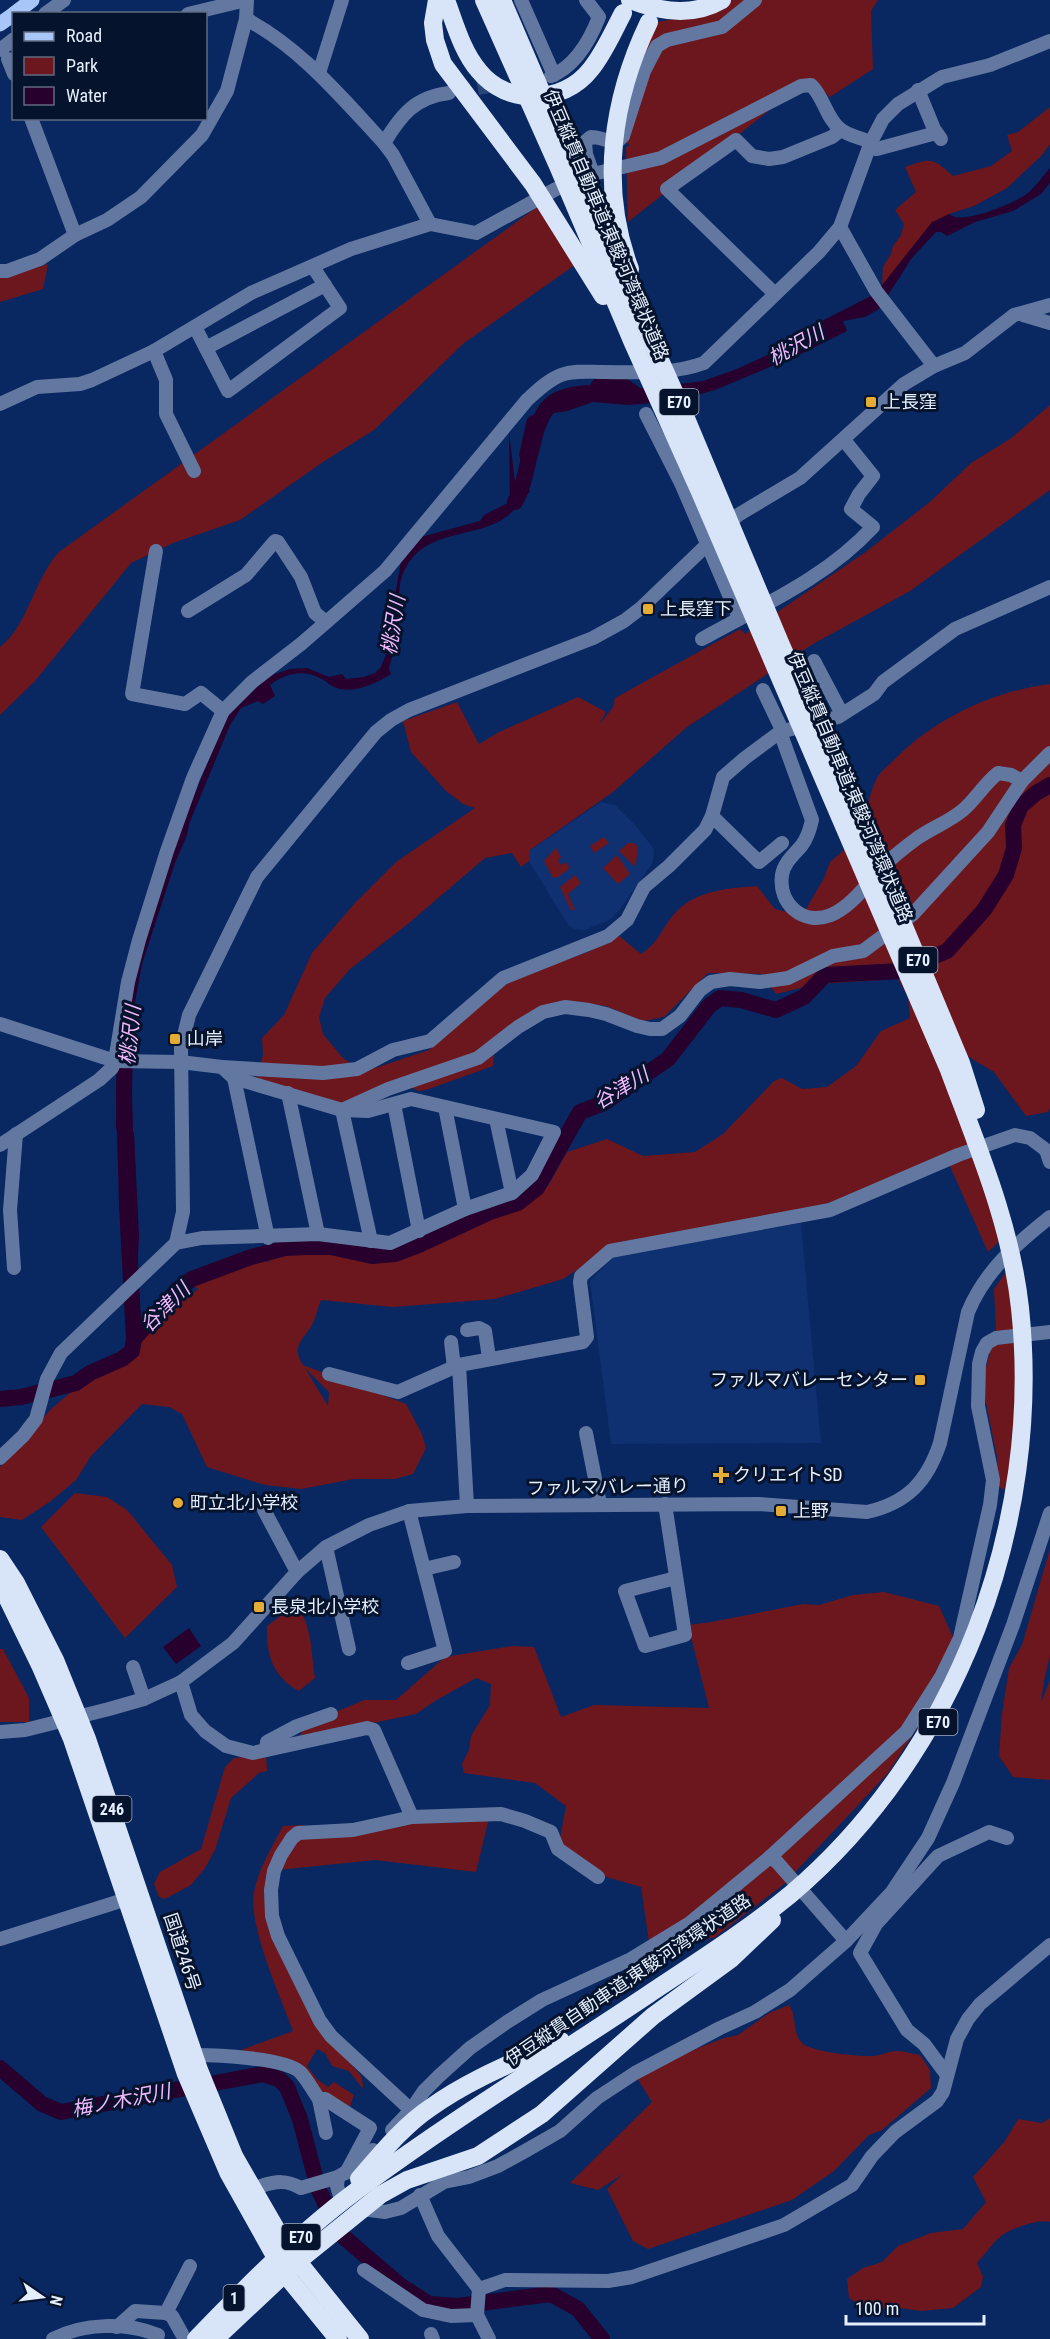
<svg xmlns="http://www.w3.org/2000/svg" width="1050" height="2339" viewBox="0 0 1050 2339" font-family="'Roboto Condensed','Noto Sans JP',sans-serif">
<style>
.built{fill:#0f3071}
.green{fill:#6c171e;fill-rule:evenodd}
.water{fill:#27002d}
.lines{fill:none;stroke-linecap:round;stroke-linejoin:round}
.river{stroke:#27002d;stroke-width:16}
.minor-tunnel{stroke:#2a4578;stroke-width:14;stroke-dasharray:14 7;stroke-linecap:butt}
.minor{stroke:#6278a1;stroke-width:14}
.major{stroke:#a9c6f8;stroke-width:15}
.highway{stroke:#d8e4f8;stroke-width:18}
.poi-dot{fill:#e5ad35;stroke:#06132c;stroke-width:2}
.labels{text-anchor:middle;stroke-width:6;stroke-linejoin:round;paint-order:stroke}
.shield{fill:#06132c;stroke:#a3adbe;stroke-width:1.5}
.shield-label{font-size:16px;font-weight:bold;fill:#e6effd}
.street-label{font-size:18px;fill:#e6effd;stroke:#06132c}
.poi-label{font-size:18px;fill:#e6effd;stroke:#06132c;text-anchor:start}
.water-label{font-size:20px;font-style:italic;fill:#f3b9fc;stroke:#06132c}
</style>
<rect width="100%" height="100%" fill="#092761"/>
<g class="built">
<path d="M601 802 615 805 635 825 654 849 653 862 621 908 611 919 585 930 575 929 568 925 529 861V851Z"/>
<path d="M801 1223 821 1443 611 1444 590 1281 614 1256Z"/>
</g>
<g class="green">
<path d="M730 0H878L871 11 873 69 830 97 810 78 628 222 626 148 630 145 621 139 638 50 658 22 715 11Z"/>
<path d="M1050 107V144L1041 156 1007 188 974 206 949 214 882 287 883 267 891 254 893 246 901 235 904 224 895 210 916 192 905 167C931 158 932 157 953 176L991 166 1012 151 1007 135 1018 132Z"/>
<path d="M540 205 575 265 464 343 374 430 323 462 240 520 173 543 131 563 35 681 0 715V647C28 626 34 579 59 552Z"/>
<path d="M48 264 43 289 0 302V276H8Z"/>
<path d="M1050 405V490L910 591 813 644 687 727 613 792 530 850 529 861 521 867 512 853 485 858 409 923 350 969 325 998 319 1017 323 1034 342 1057 363 1072 429 1050 476 1004 509 981 588 952 618 935 641 954C661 941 662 926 677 911 697 890 731 888 757 886L775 909 802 916 824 878 830 862 866 831C866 813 868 795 877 778 881 771 890 764 896 758 936 718 994 691 1050 684V1108L1048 1112 1026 1116 994 1072 964 1054 973 1144 844 1198 809 1209 620 1242 563 1279 495 1299 393 1307 321 1300C318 1307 316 1316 313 1323 304 1340 290 1345 303 1365L406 1404 422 1434 426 1448 413 1474 395 1479H354L301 1489 265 1485 207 1467 182 1414 169 1407 142 1404 91 1456 76 1480 51 1501 22 1520 0 1517V1467L51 1409 97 1370 127 1363 147 1327 198 1289 194 1286 229 1271 264 1260 269 1263 268 1261 277 1255 311 1247 390 1261 521 1206 548 1186 567 1152 607 1139 643 1156 695 1152 723 1134 774 1081 782 1078 802 1089 827 1087 856 1066 881 1031 910 1018 908 997 896 975 881 980 817 984 776 994 762 974 708 973 664 1017 643 1021 606 1006 582 1003 495 1038 493 1066 426 1090 419 1091 400 1082 340 1105 256 1079 263 1055 262 1038 284 1015 312 953 354 904 396 862 475 808 463 804 446 791 411 752 403 721 457 702 479 744 499 732 578 697 606 712 599 725 613 707 615 698 740 629 745 634 867 551 931 501 971 463 1010 439ZM305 1368 329 1392 328 1406Z"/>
<path d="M604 837 609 843 594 853 590 846Z"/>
<path d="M628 843H633L638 846 636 863 634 866 619 851Z"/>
<path d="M556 848 561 857 558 861 561 865 566 862 570 868 558 877 553 878 544 861Z"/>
<path d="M617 855 630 874 618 884 603 868Z"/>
<path d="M575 875 581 883 568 894 575 910H571L560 887Z"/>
<path d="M978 1154 1004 1237 988 1252 949 1164Z"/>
<path d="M1008 1269 1018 1363 1011 1468 1004 1490 998 1486 997 1457 982 1383 996 1329 994 1289Z"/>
<path d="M75 1493 107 1497 127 1510 172 1565 177 1587 125 1638 41 1527Z"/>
<path d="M1050 1549V1655L1044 1681 1041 1703 1050 1680V1780L1013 1777 999 1756 1002 1714 1009 1668 1022 1645Z"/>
<path d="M884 1592 939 1606 957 1646 945 1685 888 1773 784 1884 714 1938 649 1942 641 1887 596 1874 558 1849 566 1806 535 1783 464 1773 462 1764 469 1750 471 1736 490 1705 491 1684 476 1678 435 1701 416 1714 300 1738 303 1726 364 1700H396L445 1657 512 1646 534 1647 561 1717 594 1705 709 1708 688 1625 711 1622 803 1604 819 1605 853 1595Z"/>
<path d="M295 1605C313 1623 311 1655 315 1678L299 1691C273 1677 266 1655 267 1626Z"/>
<path d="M0 1649H3L29 1698V1722H0Z"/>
<path d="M266 1755 267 1771 259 1773 231 1798 215 1850 205 1868 191 1885 165 1899 159 1897 154 1884 160 1872 201 1849 225 1767 234 1758Z"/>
<path d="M489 1818 476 1872 375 1860 278 1870 300 1836 412 1822 454 1823Z"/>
<path d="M304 1825 266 1894 269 1930 309 2013 362 2077 363 2089 349 2071 332 2066 325 2053 317 2049 307 2066 317 2079 328 2087 334 2082 354 2095 348 2112 277 2058 241 2050 293 2031C281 1998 248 1926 254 1893 258 1869 272 1847 283 1826Z"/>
<path d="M789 2005C798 2017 791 2031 802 2043 810 2052 862 2057 874 2056 882 2055 889 2051 897 2051 905 2051 913 2054 920 2055L930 2070 931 2088 882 2130 869 2135 834 2171 792 2200 648 2249 633 2241 607 2189 623 2174 598 2190 570 2183 652 2102 637 2078 670 2059 724 2038 738 2035 769 2013Z"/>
<path d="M1050 2118V2222C1039 2218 1009 2229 1000 2237 991 2244 985 2255 977 2263L983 2277 981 2287 953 2308 921 2311 893 2307 870 2311 849 2298 847 2279 863 2268 882 2262 898 2246 931 2233 963 2229 986 2202 973 2177 1005 2141 1018 2119 1042 2123Z"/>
</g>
<g class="water">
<path d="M1050 168V183L1041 194 1013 211 975 222 947 236 941 232H936L912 258 879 309 865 317 843 321 847 331 801 354 715 390 683 399 666 402 628 405 593 402 567 411 547 414 536 421C533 442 514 473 530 491 520 503 511 516 496 523 464 538 424 532 405 569 396 585 400 610 398 628 396 642 392 656 389 669L391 674C375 684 352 695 334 687 329 685 326 681 322 679 303 669 286 673 270 685L275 696 263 704 258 701 241 708 230 725 189 824 187 835 175 863 142 964 120 1084 121 1120 127 1106 131 1088 127 1127 134 1133 139 1237 137 1271 135 1272 136 1243 132 1184 123 1164 116 1126 117 1079 140 949 189 808 229 711 266 677 290 669 307 668 329 677 342 674 346 679 364 677 375 673 381 667 393 637V608L401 561 421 537 480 521 484 515 510 502 509 432 516 491 522 466 519 455 527 419 530 416 588 396 590 385 596 376 626 378 640 388H648L703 381 737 369 789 345 806 329 875 294 932 222 949 214C960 226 1016 203 1028 193 1036 186 1043 176 1050 168Z"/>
<path d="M189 1628 201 1646 176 1664 163 1647Z"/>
</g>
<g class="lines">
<g class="river">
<path d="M515 502C522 491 524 479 527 467 542 405 543 391 612 393"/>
<path d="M134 1339 178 1289 192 1279 251 1257 285 1248 306 1247H331L372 1256 395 1254 419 1245 490 1212 518 1203 537 1188 580 1112 604 1103 668 1059 709 1006 720 998 741 1000 776 1010 804 997 825 975 900 971 947 951 984 910 1006 875 1014 848 1013 825 1021 806 1036 793 1050 785"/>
<path d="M0 1399 21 1397 76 1383 90 1373 122 1359 132 1351 134 1339 127 1204 124 1094 125 1045"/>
<path d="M0 2068 42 2104 61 2112 186 2088"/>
<path d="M215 2083 263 2074 279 2079 287 2087 300 2119 318 2188 326 2205"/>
<path d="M339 2233 401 2286 429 2304 458 2306 551 2294 578 2309 602 2339"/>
</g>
<path class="minor-tunnel" d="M457 92 500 84"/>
<g class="minor">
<path d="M521 0 554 75"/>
<path d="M755 0 722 27 667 40 657 46 644 71 623 136 617 142C608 142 601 137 591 137L585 142 586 154 593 174 661 158 801 86 811 85C824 97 826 118 840 129 848 136 862 138 871 142"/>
<path d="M45 14 64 0"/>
<path d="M188 14 246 0"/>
<path d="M246 19C301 48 342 98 384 143L393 155 430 224"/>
<path d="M0 50 14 39"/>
<path d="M8 59 14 74"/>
<path d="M319 73 342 0"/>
<path d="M551 76C576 66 590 40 599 17L586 0"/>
<path d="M918 90 934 129 941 139"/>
<path d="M31 118 75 235"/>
<path d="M384 143C401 115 415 97 449 93"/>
<path d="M869 148 877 149 936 133"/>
<path d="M840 227 876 291 934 366"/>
<path d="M0 271H7L40 259 75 235 107 220 141 197 202 135 227 91 246 19 247 0"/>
<path d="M775 294 667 189 736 140 752 156 769 159 783 157 832 137 841 130"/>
<path d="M1023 315 1050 323"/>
<path d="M195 327 228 391 340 308 313 267"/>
<path d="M206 348 325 285"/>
<path d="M154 351 166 380V414L194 471"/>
<path d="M0 404 37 387 80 384 92 380 154 351 251 293 351 249 430 224 476 233 556 189 593 174"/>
<path d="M646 414 681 483 739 618"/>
<path d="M156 551 132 694 185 704 201 693 223 711"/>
<path d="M188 611 246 575 275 541 278 542 301 577 315 613 326 622"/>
<path d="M702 639C761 606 826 578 873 527L851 509 859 494 873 476 844 440"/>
<path d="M814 661 842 714"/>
<path d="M763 690 783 732"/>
<path d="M780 732 812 820C810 829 808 837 802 845 795 854 784 862 782 875 778 904 803 926 831 915 855 905 872 876 891 859 899 852 908 845 916 839 931 828 949 822 963 810 976 799 984 784 998 773L1011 775 1022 781"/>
<path d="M712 816 759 862 782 843"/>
<path d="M0 1024 115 1061 180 1062 222 1067 234 1078 342 1110 368 1111 411 1099 554 1132 532 1175 512 1193 465 1209 390 1243 318 1234 202 1238 176 1243"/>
<path d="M222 1067 323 1073 357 1069 393 1050 430 1041 503 978 608 936 627 920 644 887 669 866 705 830 712 816 723 777 745 758 780 732 838 717 874 694 883 682 955 629 1050 587"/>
<path d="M234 1078 268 1238"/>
<path d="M288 1093 318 1234"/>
<path d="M394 1104 419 1231"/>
<path d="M445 1107 465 1209"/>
<path d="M344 1109 388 1089 478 1058 518 1027 543 1012 565 1007 589 1010 606 1014 637 1026 650 1029H662L680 1016 700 990 711 982 730 979 760 982 788 978 833 956 863 951 913 914 988 832 1022 781 1050 753"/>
<path d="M342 1110 371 1241"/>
<path d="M496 1119 512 1193"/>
<path d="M0 1145 99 1080 112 1068 115 1061 128 982 139 940 167 851 193 778 223 711 252 682 301 644 385 571 527 400C537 391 548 380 561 375 574 370 589 372 602 372 637 372 671 375 704 363L819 252 840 227 871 142 883 119 898 104 942 77 990 65 1050 41"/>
<path d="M14 1268 10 1210 16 1134"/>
<path d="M467 1330 479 1328 485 1331 489 1358"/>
<path d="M451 1342 454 1367"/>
<path d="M329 1374 398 1392 459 1365"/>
<path d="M586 1433 600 1504"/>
<path d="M0 1458 23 1436 36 1419 47 1379 61 1353 176 1243 183 1212 181 1048 189 1015 257 877 376 732 391 720 409 710 593 638 624 621 641 608 738 515 800 478 904 384 934 366 965 353 1014 315 1050 305"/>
<path d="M665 1504 685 1635 645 1646 625 1591 676 1578"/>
<path d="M467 1506 459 1365 583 1342 587 1337 580 1282 581 1276 610 1251 830 1210 958 1155 1015 1135 1030 1138 1046 1150 1050 1162"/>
<path d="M264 1510 297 1572"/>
<path d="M326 1547 349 1649"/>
<path d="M424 1569 454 1562"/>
<path d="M408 1663 445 1651 409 1511"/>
<path d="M133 1667 144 1699"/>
<path d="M181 1682 191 1715 205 1731 226 1746 253 1753 367 1728 374 1730 412 1817"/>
<path d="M0 1732 25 1730 109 1709 144 1699 181 1682 233 1643 297 1572 326 1547 369 1525 409 1511 467 1506 759 1504 867 1512C907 1503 927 1482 940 1443L968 1312C985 1271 1016 1244 1050 1217"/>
<path d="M266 1750 267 1742 297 1726 331 1714"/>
<path d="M770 1857 777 1862 846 1941"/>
<path d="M0 1939 133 1897"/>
<path d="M194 2055C216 2055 285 2058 300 2072 307 2079 313 2091 319 2099H325L370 2128 346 2173"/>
<path d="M947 2075 924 2044 907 2030 860 1953 876 1924 938 1856 989 1832 1007 1838"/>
<path d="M319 2099 326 2133"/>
<path d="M411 2110 331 2036 320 2021 278 1936 272 1916 271 1890 274 1871 281 1855 292 1838 298 1833 353 1830 412 1817 501 1814 525 1821 551 1832 558 1849 598 1877"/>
<path d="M392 2130 411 2110 424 2091 439 2076 470 2048 507 2022 542 2000 631 1959 690 1923 770 1857 906 1732 941 1677 960 1638 990 1505 993 1480 978 1406 979 1364 982 1352 987 1343 996 1338 1050 1332"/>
<path d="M261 2186C277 2181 286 2180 301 2188L338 2177"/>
<path d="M420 2195 438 2236 479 2289"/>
<path d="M341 2199 337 2186 338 2177 361 2163 373 2150"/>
<path d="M362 2209 385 2212 401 2208 444 2182 469 2177 498 2166 527 2150 560 2131 597 2098 635 2073 720 2028 755 2012 790 1990 846 1941 892 1892 928 1838 953 1783 1013 1625 1050 1513"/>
<path d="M364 2270 423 2310 451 2316 477 2315"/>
<path d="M166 2313 190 2266"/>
<path d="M117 2327 135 2311 166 2313 172 2316 182 2334"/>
<path d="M431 2334 433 2339"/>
<path d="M53 2339C83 2323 126 2322 158 2335"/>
<path d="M489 2339 477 2315 479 2289 505 2280 608 2281 632 2277 784 2225 852 2185 872 2156 895 2132 937 2101 943 2092 957 2039 968 2019 980 2004 1050 1945"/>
</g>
<g class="major">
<path d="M14 14 32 0"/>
<path d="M0 24 14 14"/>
</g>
<g class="highway">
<path d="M437 0 433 23 435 40 443 64 533 184 603 296"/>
<path d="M446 0C455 24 462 51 479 71 507 106 563 105 591 69 604 53 613 32 623 13"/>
<path d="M502 0 571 161 685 416 781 645 875 857 961 1063 976 1110"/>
<path d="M630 0C660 12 693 17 722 0"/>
<path d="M630 269C599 186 612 99 649 22"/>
<path d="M0 1559 16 1583 55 1660 87 1739 199 2070 234 2156 287 2248 360 2339"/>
<path d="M0 1583 40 1665 72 1739 186 2074 228 2172 285 2274 338 2339"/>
<path d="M359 2179C380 2155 403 2126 430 2108 470 2079 517 2061 561 2041"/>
<path d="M196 2339C249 2284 304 2228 367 2183 458 2116 555 2057 649 1994 697 1962 746 1931 791 1894 957 1753 1043 1524 1020 1308 1011 1225 978 1148 949 1070L700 492 633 343 558 166 484 0"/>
<path d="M215 2339 297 2262 380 2195 407 2180 478 2156 542 2114 653 2016 731 1959 772 1920"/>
</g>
</g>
<g class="poi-dot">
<rect x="865" y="396" width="12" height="12" rx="3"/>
<rect x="642" y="603" width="12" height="12" rx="3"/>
<rect x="169" y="1033" width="12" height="12" rx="3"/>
<rect x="914" y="1374" width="12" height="12" rx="3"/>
<path d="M718 1466h6v6h6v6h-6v6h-6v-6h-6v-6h6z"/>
<circle cx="178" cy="1503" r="6"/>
<rect x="775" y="1505" width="12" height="12" rx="3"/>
<rect x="253" y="1601" width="12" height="12" rx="3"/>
</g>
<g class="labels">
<g class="shield">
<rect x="659.5" y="389" width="39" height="26" rx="4.5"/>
<rect x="898.5" y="947" width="39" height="26" rx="4.5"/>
<rect x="918.5" y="1709" width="39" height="26" rx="4.5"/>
<rect x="92.5" y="1796" width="39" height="26" rx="4.5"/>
<rect x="281.5" y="2224" width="39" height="26" rx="4.5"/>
<rect x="223.5" y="2285" width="21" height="26" rx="4.5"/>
</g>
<g class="shield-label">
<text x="679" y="408">E70</text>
<text x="918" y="966">E70</text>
<text x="938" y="1728">E70</text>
<text x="112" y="1815">246</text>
<text x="301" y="2243">E70</text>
<text x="234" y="2304">1</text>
</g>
<g class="street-label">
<text transform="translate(606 225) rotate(67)" y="6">伊豆縦貫自動車道;東駿河湾環状道路</text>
<text transform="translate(850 787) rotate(67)" y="6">伊豆縦貫自動車道;東駿河湾環状道路</text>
<text transform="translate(608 1487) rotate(-1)" y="6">ファルマバレー通り</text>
<text transform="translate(182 1952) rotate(72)" y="6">国道246号</text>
<text transform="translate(628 1980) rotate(-34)" y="6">伊豆縦貫自動車道;東駿河湾環状道路</text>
</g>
<g class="poi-label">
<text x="883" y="408">上長窪</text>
<text x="660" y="615">上長窪下</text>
<text x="187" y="1045">山岸</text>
<text x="908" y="1386" text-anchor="end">ファルマバレーセンター</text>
<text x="733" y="1481">クリエイトSD</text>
<text x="190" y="1509">町立北小学校</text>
<text x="793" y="1517">上野</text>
<text x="271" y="1613">長泉北小学校</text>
</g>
<g class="water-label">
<text transform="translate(796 345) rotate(-29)" y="7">桃沢川</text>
<text transform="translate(393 625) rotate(-81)" y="7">桃沢川</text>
<text transform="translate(130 1035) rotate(-84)" y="7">桃沢川</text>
<text transform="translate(621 1088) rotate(-31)" y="7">谷津川</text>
<text transform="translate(165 1307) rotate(-45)" y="7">谷津川</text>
<text transform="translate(121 2100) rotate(-11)" y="7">梅ノ木沢川</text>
</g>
</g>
<rect x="12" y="12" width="195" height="108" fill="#06132c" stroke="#606b80" stroke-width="1.5"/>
<rect x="24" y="32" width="30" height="9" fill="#a9c6f8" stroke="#606b80" stroke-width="1.5"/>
<text x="66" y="42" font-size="18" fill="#e6effd">Road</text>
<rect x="24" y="57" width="30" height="18" fill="#6c171e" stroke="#606b80" stroke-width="1.5"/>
<text x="66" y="72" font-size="18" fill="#e6effd">Park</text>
<rect x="24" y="87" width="30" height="18" fill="#27002d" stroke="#606b80" stroke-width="1.5"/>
<text x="66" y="102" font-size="18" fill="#e6effd">Water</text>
<g transform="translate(42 2297) rotate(104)" stroke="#06132c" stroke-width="4.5" paint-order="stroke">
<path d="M0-4.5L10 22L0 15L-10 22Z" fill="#e6effd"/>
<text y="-9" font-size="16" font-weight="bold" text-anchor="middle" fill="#e6effd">N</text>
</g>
<path d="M846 2315v9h138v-9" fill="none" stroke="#e6effd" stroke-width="3"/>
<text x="855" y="2315" font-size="18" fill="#e6effd" stroke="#06132c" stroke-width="4.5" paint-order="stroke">100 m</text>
</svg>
